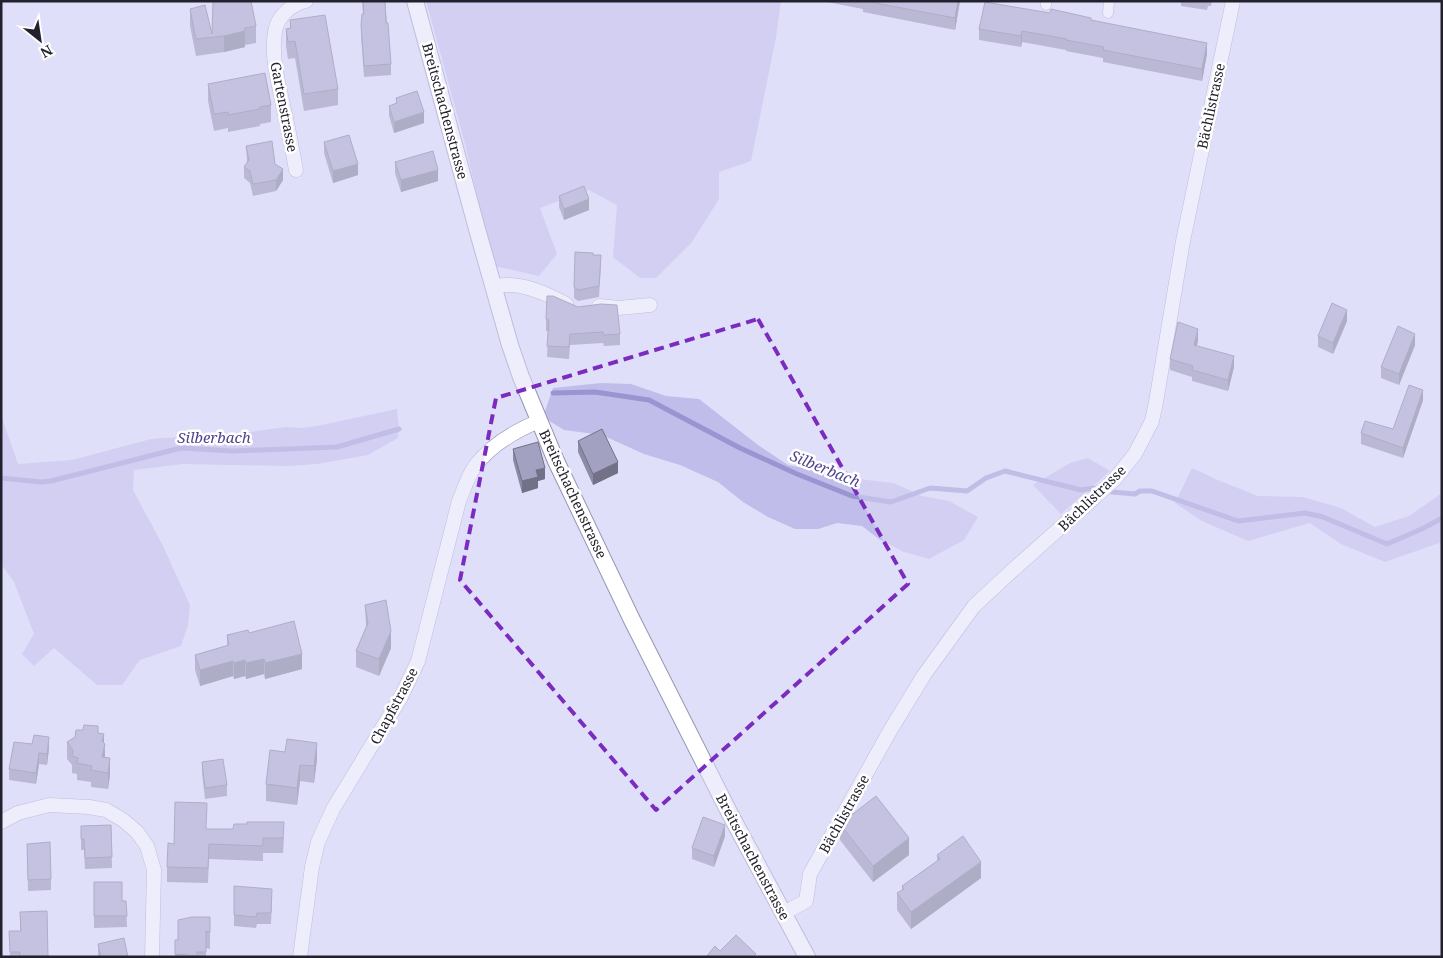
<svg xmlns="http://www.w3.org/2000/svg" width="1443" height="958" viewBox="0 0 1443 958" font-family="'Noto Serif',serif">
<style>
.green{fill:#c0bdea}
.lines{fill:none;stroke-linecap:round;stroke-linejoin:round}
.stream{stroke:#9a94d1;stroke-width:5}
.pedestrian-casing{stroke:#9795b5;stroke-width:11}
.minor-casing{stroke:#9795b5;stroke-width:15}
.tertiary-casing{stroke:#9795b5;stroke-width:18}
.pedestrian{stroke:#fff;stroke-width:10}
.minor{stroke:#fff;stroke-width:14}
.tertiary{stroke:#fff;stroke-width:16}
.wall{fill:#8c8aa6}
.shaded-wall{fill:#727187}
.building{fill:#a3a1c1;stroke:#727187}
.marked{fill:none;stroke:#7b2cbf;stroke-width:4;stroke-dasharray:10 6;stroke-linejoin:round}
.labels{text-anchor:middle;stroke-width:5;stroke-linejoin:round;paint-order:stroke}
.street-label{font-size:14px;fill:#22212d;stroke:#fff}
.water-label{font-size:15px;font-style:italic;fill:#51458f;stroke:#fff}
</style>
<rect width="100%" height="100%" fill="#e0dff9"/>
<g class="green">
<path d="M426 1H781L776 37 751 161 719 172V199L692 242 656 278H640L613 257 617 205 589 190 540 208 557 254 539 276 494 266 463 136Z"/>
<path d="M601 383 631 384 666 396 699 399 758 445 788 465 867 480 894 483 922 496 949 501 978 517 964 540 929 559 904 552 879 539 862 526 837 523 818 529H795L768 517 743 502 718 482 680 465 644 454 602 435 564 430 543 417 553 388Z"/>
<path d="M397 409 399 429 398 438 368 455 317 464 288 466 182 464 134 470 133 490 162 544 190 605 188 625 181 646 140 660 122 685H97L54 648 34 666 22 654 34 634 14 582 1 564V415L18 464 72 460 151 439 250 432 285 427 302 428 317 426Z"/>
<path d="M1088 458 1110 471 1061 514 1033 485 1070 463Z"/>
<path d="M1192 468 1220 481 1258 496 1303 497 1341 508 1375 527 1409 516 1442 493V542L1385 562 1341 544 1310 523 1248 541 1202 521 1175 503Z"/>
</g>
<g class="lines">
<g class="stream">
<path d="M553 393 595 392 649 400 740 448 797 474 852 496 891 502 930 488 967 491 986 478 1005 471 1081 490 1094 488"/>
<path d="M1 478 41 482 51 481 181 448 233 451 337 447 399 429"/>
<path d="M1112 492 1135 494 1140 491H1152L1238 521 1305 513 1323 517 1387 544 1424 528 1442 518"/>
</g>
<g class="pedestrian-casing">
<g id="pedestrian">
<path d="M1046 5V1"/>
<path d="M1108 13 1109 1"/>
</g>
</g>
<g class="minor-casing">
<g id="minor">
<path d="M296 170C292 148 288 126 283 105 278 80 271 57 275 32 277 16 292 4 306 1"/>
<path d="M493 287C518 280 545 293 566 304"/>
<path d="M599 306 619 308 650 305"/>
<path d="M1 822 18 813 49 805 89 807 106 810 123 820 137 832 147 846 154 870 152 957"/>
<path d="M784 913 806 901 810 874 891 729 924 675 974 606 1015 568 1114 480 1135 454 1152 421 1156 402 1183 241 1233 1"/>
<path d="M300 957 312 867 318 842 333 809 401 697 418 661 459 501C464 489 468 476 475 466 491 445 515 431 539 421"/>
</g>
</g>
<g class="tertiary-casing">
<path id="tertiary" d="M415 1 477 229 510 345 521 377 556 461 632 620 730 814 807 957"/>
</g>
<use href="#pedestrian" class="pedestrian"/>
<use href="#minor" class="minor"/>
<use href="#tertiary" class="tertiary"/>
</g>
<g class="wall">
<path d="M362 1H385L391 64V75L364 77 361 36 362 14H363Z"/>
<path d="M822 1H960L955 30 863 12V9Z"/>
<path d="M1181 1H1212L1211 6H1208L1207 10 1181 6Z"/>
<path d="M190 9 212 34 256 26V43L245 45V47L224 52 196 56 190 26Z"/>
<path d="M1050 13 1091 20 1207 54 1202 81 1103 62V58L1066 51V50L1022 42 1021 47 979 40V29Z"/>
<path d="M290 20 338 89V105L304 111 295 58 288 59 286 46V29L290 28Z"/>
<path d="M208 84 271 105V122L260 124V126L228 132V128L214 131 208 101Z"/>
<path d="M396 98 424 123 394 133 389 116V106L396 104Z"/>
<path d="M324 142 358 175 333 183 324 153Z"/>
<path d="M246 146 275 164 283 180 276 191 253 196 250 183 244 178V167L247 162Z"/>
<path d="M395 162 438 181 401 192 395 173Z"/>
<path d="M559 196 589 210 564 220 559 207Z"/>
<path d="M593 255 601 266 599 297 578 301 574 298V287Z"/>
<path d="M546 319 620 334V345L604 346 603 343 570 345 569 359 547 357 548 331H546Z"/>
<path d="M1347 321 1333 354 1318 347V336Z"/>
<path d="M1198 340 1197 346 1234 367 1228 391 1192 381V377L1170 370V359Z"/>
<path d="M1415 345 1399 385 1381 378V367Z"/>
<path d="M1423 400 1403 458 1361 444V433L1393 429Z"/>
<path d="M578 441 618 473 593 485 578 452Z"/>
<path d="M513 449 545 479 538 481V488L522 493 513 460Z"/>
<path d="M365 605 391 648 379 676 356 667V651L366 627Z"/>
<path d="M249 633 302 669 265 679 264 674 246 679 245 676 234 679 233 676 200 686 195 670V655L227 646V635Z"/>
<path d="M98 733 104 742 105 757 110 775 108 789 91 787V782L77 780V774L72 773V765L67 759V742Z"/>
<path d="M49 748 47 765 39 764 36 784 9 780V769Z"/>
<path d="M270 750 317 759 314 783 300 781 297 805 266 801V784Z"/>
<path d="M202 762 227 785V796L205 799 202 773Z"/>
<path d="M840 824 909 855 873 882 840 840Z"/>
<path d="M111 825 112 868 85 869 84 850H81V826Z"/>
<path d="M207 829 284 837 283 853H263V861L209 859 208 883 167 882V867L174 844Z"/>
<path d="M725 836 714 867 692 859V848Z"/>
<path d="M27 844 51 879V890L28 891Z"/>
<path d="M937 855 981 878 911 929 897 910V893L902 890V886L937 861Z"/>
<path d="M94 882 122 901H126L127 927 94 928Z"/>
<path d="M234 886 272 900 271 924H257L256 928 234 926Z"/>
<path d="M47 911 48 957H10L9 931H20V912Z"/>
<path d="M210 917V949L206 948V957H175V940H178V920Z"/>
<path d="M98 944 128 957H98Z"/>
</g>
<g class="shaded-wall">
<path d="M958 1H960L955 30V18Z"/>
<path d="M245 31V47L224 52V36Z"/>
<path d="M1022 31V42L1021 47V36Z"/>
<path d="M1207 43V54L1202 81V69Z"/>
<path d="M424 112V123L394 133V122Z"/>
<path d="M358 164V175L333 183V171Z"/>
<path d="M283 169V180L276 191V180Z"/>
<path d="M438 170V181L401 192V180Z"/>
<path d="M589 199V210L564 220V209Z"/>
<path d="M1347 310V321L1333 354V343Z"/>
<path d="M1198 329V340L1194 357V345Z"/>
<path d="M1415 334V345L1399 385V374Z"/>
<path d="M1234 356V367L1228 391V380Z"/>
<path d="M1423 390V400L1403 458V448Z"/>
<path d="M618 462V473L593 485V474Z"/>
<path d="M545 468V479L538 481V488L522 493V481L536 470Z"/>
<path d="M391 631V648L379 676V659Z"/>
<path d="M302 654V669L265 679V663Z"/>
<path d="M264 659V674L246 679V663Z"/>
<path d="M245 660V676L234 679V663Z"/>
<path d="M233 661V676L200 686V670Z"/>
<path d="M104 734V751L105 744V761L102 774V741Z"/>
<path d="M49 737V748L47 765V754Z"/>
<path d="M317 743V759L314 783V766Z"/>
<path d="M39 753V764L36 784V773Z"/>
<path d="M110 758V775L108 789V773Z"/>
<path d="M300 765V781L297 805V788Z"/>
<path d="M725 825V836L714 867V856Z"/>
<path d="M909 838V855L873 882V866Z"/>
<path d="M981 862V878L911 929V912Z"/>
</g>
<g class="building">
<path d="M216 1H251L256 26 245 28V31L224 36 196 39 190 9 205 5 212 34 213 2Z"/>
<path d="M363 1H385L386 23H388L391 64 364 66 361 25 362 14H364Z"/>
<path d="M865 1H958L955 18Z"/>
<path d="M985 2 1050 13 1051 9 1091 18V20L1207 43 1202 69 1103 50 1104 47 1066 40 1067 39 1022 31 1021 36 979 29Z"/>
<path d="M325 15 338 89 304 94 295 41 288 42 286 29 291 28 290 20Z"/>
<path d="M265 73 271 105 260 107V109L228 115V112L214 114 208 84Z"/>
<path d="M417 91 424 112 394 122 389 106 397 103 396 98Z"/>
<path d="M349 135 358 164 333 171 324 142Z"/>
<path d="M272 141 275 164 283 169 276 180 253 184 250 171 244 167 249 160 246 146Z"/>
<path d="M433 151 438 170 401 180 395 162Z"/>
<path d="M584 186 589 199 564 209 559 196Z"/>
<path d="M575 252 593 253V255H601L599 286 578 290 574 287Z"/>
<path d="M547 296H553L578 307 601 304 617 305 620 334 604 335 603 332 570 334 569 347 547 346 549 320 546 319Z"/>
<path d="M1332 303 1347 310 1333 343 1318 336Z"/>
<path d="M1178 322 1198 329 1194 345 1234 356 1228 380 1192 370 1193 366 1170 359Z"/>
<path d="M1398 326 1415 334 1399 374 1381 367Z"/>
<path d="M1409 385 1423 390 1403 448 1361 433 1365 421 1393 429Z"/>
<path d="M602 429 618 462 593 474 578 441Z"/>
<path d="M538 442 545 468 536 470 538 477 522 481 513 449Z"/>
<path d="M386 600 391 631 379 659 356 651 368 623 365 605Z"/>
<path d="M294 621 302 654 265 663 264 659 246 663 245 660 234 663 233 661 200 670 195 655 229 645 227 635 248 630 249 633Z"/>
<path d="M84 725 98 726V733L104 734 102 741 105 744 102 757 110 758 108 773 91 770 92 766 77 763 78 758 72 756 73 750 67 742 75 737 76 730H83Z"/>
<path d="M34 735 49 737 47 754 39 753 36 773 9 769 14 742 32 744Z"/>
<path d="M287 739 317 743 314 766 300 765 297 788 266 784 270 750 285 752Z"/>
<path d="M223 759 227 785 205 788 202 762Z"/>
<path d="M876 796 909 838 873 866 840 824Z"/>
<path d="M175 802 207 803 206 829H233L234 824H247V822H284L283 838H263V846L209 844 208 868 167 867 168 843 174 844Z"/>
<path d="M703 817 725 825 714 856 692 848Z"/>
<path d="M111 825 112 857 85 858 84 839H81V826Z"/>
<path d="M963 836 981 862 911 912 897 893 904 889 902 886 940 859 937 855Z"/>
<path d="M50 842 51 879 28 880 27 844Z"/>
<path d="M94 882H122V901H126L127 916H94Z"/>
<path d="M234 886 272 889 271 913H257L256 917 234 915Z"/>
<path d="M47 911 48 956H20V952H10L9 931H21L20 912Z"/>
<path d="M192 917H210V932L206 931V952H197V956L175 954V940H178V920Z"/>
<path d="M736 935 756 954 753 957H706L715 946 720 951Z"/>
<path d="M124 938 128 957H101L98 944Z"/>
</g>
<path d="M0 0H1443V958H0ZM758 319 908 584 656 810 460 580 496 398Z" fill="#e0dff9" fill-opacity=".55" fill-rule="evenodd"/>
<path class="marked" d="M758 319 908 584 656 810 460 580 496 398Z"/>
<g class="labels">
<g class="street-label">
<text transform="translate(1211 106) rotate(-78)" y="5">Bächlistrasse</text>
<text transform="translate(284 107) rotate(79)" y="5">Gartenstrasse</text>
<text transform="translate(445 111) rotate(75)" y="5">Breitschachenstrasse</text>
<text transform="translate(573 494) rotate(65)" y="5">Breitschachenstrasse</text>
<text transform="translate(1092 498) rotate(-44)" y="5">Bächlistrasse</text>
<text transform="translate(394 706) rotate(-62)" y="5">Chapfstrasse</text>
<text transform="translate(844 814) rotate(-61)" y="5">Bächlistrasse</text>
<text transform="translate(753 857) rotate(62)" y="5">Breitschachenstrasse</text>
</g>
<g class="water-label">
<text x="214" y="443">Silberbach</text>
<text transform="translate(825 469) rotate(22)" y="5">Silberbach</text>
</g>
</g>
<rect width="1443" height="958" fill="none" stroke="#22212d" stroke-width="5"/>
<g transform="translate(40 40) rotate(150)" stroke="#ffffff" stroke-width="4" paint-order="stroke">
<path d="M0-4L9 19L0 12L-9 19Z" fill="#22212d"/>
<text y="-8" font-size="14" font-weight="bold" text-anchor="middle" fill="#22212d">N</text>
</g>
</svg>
